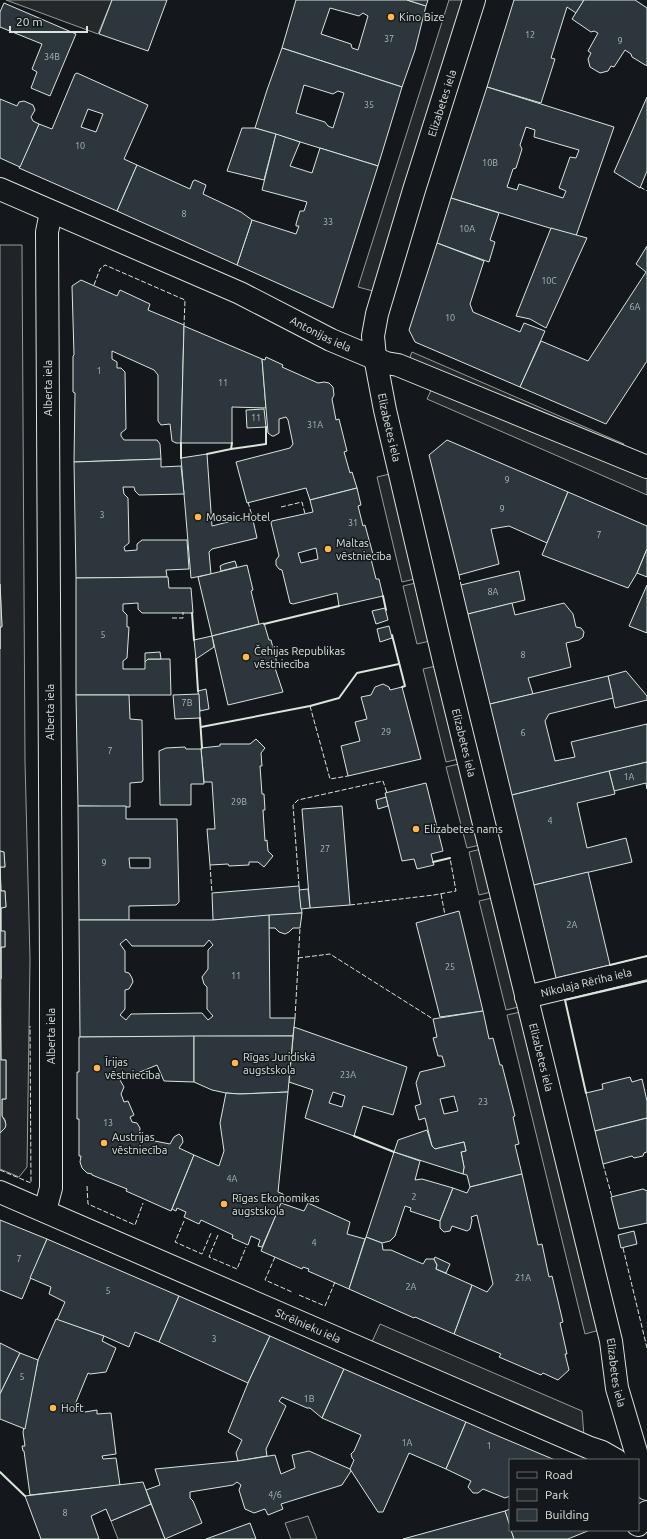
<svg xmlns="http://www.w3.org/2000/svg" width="647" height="1539" viewBox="0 0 647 1539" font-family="Ubuntu,sans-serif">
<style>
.green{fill:#202428;stroke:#939e99}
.parking{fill:#24282b;stroke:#939e99}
.building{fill:#2c363c;stroke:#d8e6dc;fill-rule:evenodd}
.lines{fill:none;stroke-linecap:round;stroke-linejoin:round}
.minor-casing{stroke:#d8e6dc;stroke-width:24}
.primary-casing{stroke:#d8e6dc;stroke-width:24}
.minor{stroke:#14181c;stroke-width:22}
.primary{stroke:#14181c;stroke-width:22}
.fence{stroke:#d8e6dc;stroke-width:1;stroke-dasharray:5 2;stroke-linecap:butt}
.wall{stroke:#d8e6dc;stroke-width:2}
.poi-dot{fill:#ffb74d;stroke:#14181c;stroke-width:1.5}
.labels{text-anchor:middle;stroke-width:3;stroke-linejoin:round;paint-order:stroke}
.number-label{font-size:9px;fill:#adbab4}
.poi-label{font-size:11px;fill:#d8e6dc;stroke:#14181c;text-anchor:start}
.street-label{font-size:11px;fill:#d8e6dc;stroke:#14181c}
</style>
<rect width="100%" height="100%" fill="#14181c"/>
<g class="green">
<path d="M0 245H22L25 761 30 959 27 1167 19 1177 0 1169V1133C6 1128 8 1121 2 1116V1099H6V1060H1V947H5V932L1 931V908L6 907 5 891H1L0 867H5L4 852 0 851V627L2 626 0 584Z"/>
<path d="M151 1504 165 1539H118L111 1521Z"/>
<path d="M308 1516 317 1539H291L285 1523Z"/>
</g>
<g class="parking">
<path d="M6 0H112L98 34Z"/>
<path d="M449 0H465L373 291 358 287Z"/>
<path d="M412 352 624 444 619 454 408 362Z"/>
<path d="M434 384 647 477V495L427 399Z"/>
<path d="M394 473 419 578 402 582 377 477Z"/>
<path d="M420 582 434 640 417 644 403 586Z"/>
<path d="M440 665 463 758 446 762 423 669Z"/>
<path d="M463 763 484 844 467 848 446 767Z"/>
<path d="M485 848 495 891 479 895 469 852Z"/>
<path d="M496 897 523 1006 506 1010 479 901Z"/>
<path d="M525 1011 603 1329 585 1334 507 1015Z"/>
<path d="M380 1324 582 1411 584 1436 370 1346Z"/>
</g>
<g class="building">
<path d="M112 0H167L148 51 99 34Z"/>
<path d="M296 0H407L426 6 415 50 402 87 282 48ZM330 8 359 16 363 13 368 16 358 50 352 48 351 44 321 34Z"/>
<path d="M407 0H428L426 6Z"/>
<path d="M514 0H584L576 13 567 7 551 58 555 59 541 103 487 87Z"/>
<path d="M584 0H635L647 8V66L632 57 631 54 625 50 614 67 611 66 608 71 600 73 590 67 588 59 591 53 588 51 598 33 594 31 591 32 572 19Z"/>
<path d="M4 3 76 34 50 96 31 88 37 72 32 69 42 44 0 27V12Z"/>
<path d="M282 48 402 87 378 166 255 128 267 90ZM304 85 333 94 338 91 344 93 333 128 328 126 325 122 296 113Z"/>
<path d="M77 73 148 105 124 159 137 165 117 211 19 168 39 124 52 129 75 74ZM88 109 103 114 96 132 81 127Z"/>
<path d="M487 87 614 127 576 236 451 198ZM526 127 535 130 534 137 579 150 576 158 570 157 559 188 566 191 563 198 519 184 517 190 507 187 513 169 516 168 522 149 520 145Z"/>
<path d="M647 97V171L640 188 614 172Z"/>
<path d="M0 99 17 106 19 102 24 101 33 105 35 110 31 117 33 121 39 124 20 167 0 158Z"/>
<path d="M242 128H255L276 134 264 180 227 171Z"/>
<path d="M276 134 300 142 290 166 312 173 320 148 378 166 333 308 237 265 252 220 296 234 299 226H296V224L300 211H304L307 202 262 190Z"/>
<path d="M137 165 190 189 193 181 195 180 206 185 203 194 241 212 252 220 237 265 117 211Z"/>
<path d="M451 198 499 213 490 240 495 242 489 262 437 243Z"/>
<path d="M551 228 587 238 546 328 530 319 516 316Z"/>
<path d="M437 243 484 261 470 304 473 312 520 332 524 323 545 331 520 387 415 342 409 330Z"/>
<path d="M647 246V361L606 424 520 387 541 341 588 361 646 272 636 264Z"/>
<path d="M81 280 117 296 120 290 150 304 148 310 184 325 181 443H176L172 441 170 424 161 425 158 421V375L154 370 112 351V359L117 362V368H121L125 372 126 429 121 433V436L124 440H157L160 444 161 459 74 462 75 393 73 392V356L74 355 72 286Z"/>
<path d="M184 326 262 359 266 408 232 407V443H181Z"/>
<path d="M266 357 283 365 282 367 318 383 324 382 329 383 333 387 334 395 332 399 336 420 339 419 347 451 344 452 350 473 352 472 357 488 310 500 306 488 247 503 236 462 290 448 293 444 288 420 286 417 279 419V433L274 436H272L268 433 262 359 265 360Z"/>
<path d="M264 409 266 427 247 428 246 410Z"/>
<path d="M447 440 568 492 547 543 509 526 491 529 499 564 459 575 429 455Z"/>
<path d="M207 454 212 526 252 516 257 538 212 549 209 552 211 574 191 578 181 458Z"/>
<path d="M161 459V467L181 466 184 494 139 495 135 491 134 487H123L124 494 128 498 129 543 124 547 125 551 137 550V544L142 540H187L189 569 166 570 167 577 76 578 74 462Z"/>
<path d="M357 488 361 505 358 506 363 526 365 525 374 558 371 559 376 579H379L383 596 339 606 337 593 293 604 290 603 282 570 279 569 276 565V560L279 556 271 523 272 521 313 512 310 500ZM316 548 318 559 301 563 298 553Z"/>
<path d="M568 492 647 526V549L637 573 628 588 542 555Z"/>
<path d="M647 549V577L637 573Z"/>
<path d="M235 561 237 567 221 571 220 566 224 564Z"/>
<path d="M247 565 253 590 251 591 259 624 212 636 198 577Z"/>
<path d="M519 571 525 600 468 614 461 585Z"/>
<path d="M167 577H168L169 588H191L193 613H142L138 609V603L123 604V611L127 615V627H129L127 658 123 661V669H145V662L148 659H170L171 695H76V578Z"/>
<path d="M0 584 2 627H0V649Z"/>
<path d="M647 585V633L629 626Z"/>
<path d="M512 603 515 615 564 603 573 614 576 627 581 628 584 632 583 637 579 640 566 643 571 667 528 678 533 694 490 704 468 614Z"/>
<path d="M385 608 388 620 376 624 372 611Z"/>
<path d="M264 623 269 640H271L278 667 275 668 283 692 228 705 212 636Z"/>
<path d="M389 626 392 638 380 642 377 629Z"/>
<path d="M212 636 214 647 196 659 194 640Z"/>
<path d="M160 652 161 659H148L145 662V653Z"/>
<path d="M626 671 647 696V700L615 708 608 676Z"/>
<path d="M608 676 613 698 549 714 545 721 555 761 575 757 571 742 647 724V762L512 795 490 704Z"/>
<path d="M383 684 389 687 390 690 402 687 421 759 348 776 341 746 360 741 355 722 367 719 361 697 371 695 375 687Z"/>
<path d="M206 689 209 709 200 711 198 691Z"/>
<path d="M199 694 200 718 175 719 173 695Z"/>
<path d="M76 695H129L130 719 142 720 143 780 142 782 130 783V807L78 806Z"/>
<path d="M256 739 265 748 261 753 262 766H260L262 794H264L265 810H263L265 841 267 840 268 851 273 856 264 867 258 862H249V865L229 866 228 864 210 865 207 829H215L212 782H204L201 748 220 746V744H250Z"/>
<path d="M185 747 186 749H201L204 784H191V805H160L159 751 166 748Z"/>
<path d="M647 762V789L646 783 614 791 609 771Z"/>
<path d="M609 771 615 794 577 803 587 848 626 838 632 862 534 885 512 795Z"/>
<path d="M426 783 443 851 431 854 434 865 417 869 414 859 402 861 385 793Z"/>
<path d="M386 797 388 806 378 809 376 800Z"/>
<path d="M78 806H126V819H177L179 902 176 905 129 906V920H79ZM129 858H150V868H130Z"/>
<path d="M342 806 350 905 310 908 302 809Z"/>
<path d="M0 851 4 852 5 867H0L1 891H5L6 907 1 908V931H5V947H1V979Z"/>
<path d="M588 872 610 965 556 978 534 885Z"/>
<path d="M299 886 302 913 213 920 212 893Z"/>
<path d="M308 889 310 908 301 909 299 890Z"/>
<path d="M459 911 483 1011 440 1017 416 923Z"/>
<path d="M302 913 300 928H293L289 932 285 934 279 932 275 928H269V915Z"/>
<path d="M269 915 270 1018H295L293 1036 80 1037 79 920H213ZM126 939 132 946H204L209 940 213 945 208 950V969L202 977 204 984 207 987V1009L213 1016 208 1020 202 1013 131 1014 126 1020 120 1015 125 1009V990L129 989 133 982 132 978 129 973 125 972V951L120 944Z"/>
<path d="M0 979 1 1060H6V1099H2V1116L5 1121 6 1125 5 1128 0 1133Z"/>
<path d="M483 1011 489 1039 493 1038 500 1065H502L515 1116 513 1117 519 1144 515 1145 522 1174 470 1187 467 1175 463 1174 464 1167 461 1152 466 1151 464 1142 435 1149 432 1146 425 1118 419 1120 415 1106 421 1104 416 1083 420 1072 445 1066 442 1056H438L433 1038 437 1037 433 1019ZM454 1096 458 1111 444 1114 440 1099Z"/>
<path d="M294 1027 407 1067 393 1115 363 1106 354 1136 305 1118 313 1090 289 1082ZM333 1092 345 1096 342 1107 329 1103Z"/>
<path d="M194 1036V1082L164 1081 157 1065 128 1077 122 1075 120 1080 124 1087 121 1094 124 1102 128 1101 134 1115 130 1117 132 1122 137 1123 140 1128 139 1138 170 1144 174 1137 179 1134 182 1137 183 1142 179 1148 194 1155 171 1211 126 1191 127 1189 92 1175V1174L87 1173 82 1168 80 1162 81 1156H79V1119H77V1072H79V1037Z"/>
<path d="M194 1036H293L288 1092 240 1094 226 1093 212 1090 194 1082Z"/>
<path d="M630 1077 632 1082 642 1079 647 1101V1118L595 1131 586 1093 603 1089 602 1084Z"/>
<path d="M288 1092 278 1192 283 1194 284 1197 262 1247 258 1246 260 1240 251 1236 248 1245 232 1238 233 1235 201 1220 199 1224 184 1217 186 1212 177 1208 176 1211 172 1209 194 1155 219 1166 224 1151 220 1123 226 1093 240 1094Z"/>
<path d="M647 1118V1152L644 1153 643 1156 634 1158 632 1156 603 1164 595 1131Z"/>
<path d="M427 1130 432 1146 435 1149 464 1142 466 1151 461 1152 464 1167 463 1174 394 1152 398 1140Z"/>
<path d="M394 1152 420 1161 415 1180 422 1179 453 1188 440 1221 410 1211 411 1208 405 1206 395 1236 390 1241 382 1243 366 1237Z"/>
<path d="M522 1174 538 1245 542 1244 549 1277 552 1276 563 1322 560 1323 567 1354H565L569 1370 558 1380 543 1373 541 1375 499 1357 501 1354 454 1334 472 1285 487 1292 493 1284 477 1215 471 1217 472 1220 470 1229 467 1231 452 1226 450 1231 444 1232 440 1228V1221L453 1188 467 1193 470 1187Z"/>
<path d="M643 1189 647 1191V1223L619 1229 611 1197Z"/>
<path d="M281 1203 304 1211 308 1203 350 1222 347 1234 365 1239 349 1289 308 1271 309 1269 303 1267 302 1269 261 1251Z"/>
<path d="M0 1220 47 1239 22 1299 0 1290Z"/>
<path d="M634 1231 637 1244 621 1248 618 1235Z"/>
<path d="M366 1237 382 1243 383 1250H391L423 1264 426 1259H434L437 1265 436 1269 472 1285 454 1334 415 1317 414 1318 349 1289Z"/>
<path d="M47 1239 179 1296 159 1342 135 1332 129 1347 104 1336 57 1320 65 1302 49 1294 51 1287 30 1278Z"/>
<path d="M435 1257 450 1264 446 1273 436 1269 437 1265 434 1259Z"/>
<path d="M179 1296 270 1336 248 1383 159 1342Z"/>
<path d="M56 1319 104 1336 102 1341 116 1348 106 1372 90 1374 88 1373 74 1407 85 1412 97 1410V1414L111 1413 116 1454 102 1456 103 1459 116 1458 120 1485 30 1495 24 1451H23L22 1446H25L23 1432 38 1360Z"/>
<path d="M270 1336 344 1369 322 1418 310 1408H307L282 1397 279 1401 286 1406 266 1449 267 1456 238 1461 236 1453 242 1440 228 1432 248 1383Z"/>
<path d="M0 1343 20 1353 0 1394Z"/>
<path d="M20 1353 38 1360 25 1429 0 1419V1394Z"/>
<path d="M344 1369 466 1422 446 1469 409 1453 383 1512H378L350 1469 354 1460 352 1458 351 1454 354 1451 361 1435 322 1418Z"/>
<path d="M466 1422 491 1433 555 1460H510V1496L505 1498 483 1489 478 1493H473L468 1487 471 1481 446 1469Z"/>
<path d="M309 1451 350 1469 351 1471 342 1485 281 1504 283 1509 268 1515 265 1509 254 1513 245 1509 239 1490 241 1485 237 1482 233 1485 190 1492V1498L193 1501 202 1523 165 1539 146 1490 160 1485 155 1469 238 1461 275 1455 281 1474 295 1468 292 1455Z"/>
<path d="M143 1482 151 1504 111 1521 106 1509 91 1516 99 1539H41L25 1496Z"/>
<path d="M510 1509V1527L505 1511Z"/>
<path d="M505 1511 514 1539H403Z"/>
<path d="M250 1523 256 1539H206Z"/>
<path d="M511 1530H590L568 1539H514Z"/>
</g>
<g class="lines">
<g class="minor-casing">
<g id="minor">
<path id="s1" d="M474 0 414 190 377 314 373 336 375 357 385 410 444 661 611 1341 617 1388 647 1489"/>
<path id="s2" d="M0 189 240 293 331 340 386 363 398 365 647 467"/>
<path id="s3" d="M526 997 647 968"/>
<path id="s4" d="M0 1192 590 1448 602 1452 616 1460"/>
<path d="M45 1211 51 1188V965L47 232 51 212"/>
</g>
</g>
<g class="primary-casing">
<path id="primary" d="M638 1525 647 1512"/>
</g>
<use href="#minor" class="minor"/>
<use href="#primary" class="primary"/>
<g class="fence">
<path d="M640 187 647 191"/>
<path d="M94 285 100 269 105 265 185 300 184 325"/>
<path d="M248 502 252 516"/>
<path d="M281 507 302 502 305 514"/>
<path d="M459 575 461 585"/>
<path d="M172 618H183V612"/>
<path d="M310 706 330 779 348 776"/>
<path d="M210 865 212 893"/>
<path d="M299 886 293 805 298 800 383 781 387 793"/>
<path d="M441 894 445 915"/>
<path d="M350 905 434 895 456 891 450 858"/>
<path d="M298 958 330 954 433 1019"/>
<path d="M295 1018 300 928"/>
<path d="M603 1164 612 1197"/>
<path d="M0 1170 31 1183 30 1026"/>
<path d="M87 1186 88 1204 135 1225 143 1203"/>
<path d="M184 1221 175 1242 202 1254 211 1233"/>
<path d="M218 1235 209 1257 237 1269 246 1247"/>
<path d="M623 1248 647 1348"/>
<path d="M275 1257 265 1280 292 1292"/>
<path d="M299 1295 325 1306 335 1282"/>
</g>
<g class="wall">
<path d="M181 443V458"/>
<path d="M232 443 231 449 266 444V427"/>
<path d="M207 454 231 449"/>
<path d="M383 596 386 610"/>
<path d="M192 613 194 640"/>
<path d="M264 624 339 606"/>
<path d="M392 635 405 686 402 687"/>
<path d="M196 659 198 691"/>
<path d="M200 718 202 748"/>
<path d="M201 727 310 706 339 698 357 673 399 664"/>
<path d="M433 862 450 858"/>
<path d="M610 965 647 956"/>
<path d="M586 1093 565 1000 647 981"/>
<path d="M354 1136 394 1152"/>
<path d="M0 1472 25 1496"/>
</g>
</g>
<g class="poi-dot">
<circle cx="391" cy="17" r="4"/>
<circle cx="198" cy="517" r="4"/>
<circle cx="328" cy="549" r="4"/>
<circle cx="246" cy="657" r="4"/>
<circle cx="416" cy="829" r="4"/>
<circle cx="235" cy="1063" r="4"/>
<circle cx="97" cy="1068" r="4"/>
<circle cx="104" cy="1143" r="4"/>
<circle cx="224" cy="1204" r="4"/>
<circle cx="53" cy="1408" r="4"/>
</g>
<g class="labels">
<g class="number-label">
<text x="530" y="38">12</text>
<text x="389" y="42">37</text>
<text x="620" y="44">9</text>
<text x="52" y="60">34B</text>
<text x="369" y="108">35</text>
<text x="80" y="149">10</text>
<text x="490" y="166">10B</text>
<text x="184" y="217">8</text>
<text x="328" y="225">33</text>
<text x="467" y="232">10A</text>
<text x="549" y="284">10C</text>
<text x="635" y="310">6A</text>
<text x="450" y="321">10</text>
<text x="99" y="374">1</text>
<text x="223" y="386">11</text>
<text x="256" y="421">11</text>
<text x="315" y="428">31A</text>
<text x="507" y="483">9</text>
<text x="502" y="512">9</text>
<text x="102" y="518">3</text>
<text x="353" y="526">31</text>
<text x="599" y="538">7</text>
<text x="493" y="595">8A</text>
<text x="103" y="638">5</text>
<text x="523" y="658">8</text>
<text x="187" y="706">7B</text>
<text x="386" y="735">29</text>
<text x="523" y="736">6</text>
<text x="110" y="754">7</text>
<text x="629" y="780">1A</text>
<text x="239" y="805">29B</text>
<text x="550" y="824">4</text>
<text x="325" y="852">27</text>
<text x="104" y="866">9</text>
<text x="572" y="928">2A</text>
<text x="450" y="970">25</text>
<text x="236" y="979">11</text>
<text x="348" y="1078">23A</text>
<text x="483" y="1105">23</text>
<text x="108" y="1126">13</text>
<text x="232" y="1182">4A</text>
<text x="414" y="1200">2</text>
<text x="314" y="1246">4</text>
<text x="19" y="1262">7</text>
<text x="523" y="1281">21A</text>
<text x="411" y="1290">2A</text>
<text x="108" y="1294">5</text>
<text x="214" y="1342">3</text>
<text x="22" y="1380">5</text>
<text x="309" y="1402">1B</text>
<text x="407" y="1446">1A</text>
<text x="489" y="1449">1</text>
<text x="275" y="1498">4/6</text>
<text x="65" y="1516">8</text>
</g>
<g class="poi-label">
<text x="399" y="21">Kino Bize</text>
<text x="206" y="521">Mosaic Hotel</text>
<text x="336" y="547">Maltas<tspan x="336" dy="13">vēstniecība</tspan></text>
<text x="254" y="655">Čehijas Republikas<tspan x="254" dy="13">vēstniecība</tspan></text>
<text x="424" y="833">Elizabetes nams</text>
<text x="243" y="1061">Rīgas Juridiskā<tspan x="243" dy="13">augstskola</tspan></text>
<text x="105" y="1066">Īrijas<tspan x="105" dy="13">vēstniecība</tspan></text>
<text x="112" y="1141">Austrijas<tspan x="112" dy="13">vēstniecība</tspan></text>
<text x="232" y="1202">Rīgas Ekonomikas<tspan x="232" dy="13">augstskola</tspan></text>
<text x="61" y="1412">Hoft</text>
</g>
<g class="street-label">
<text transform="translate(442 103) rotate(-72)" y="4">Elizabetes iela</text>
<text dy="4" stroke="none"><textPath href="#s2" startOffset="352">Antonijas iela</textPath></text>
<text transform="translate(48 388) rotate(-90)" y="4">Alberta iela</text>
<text dy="4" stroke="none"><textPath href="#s1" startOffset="444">Elizabetes iela</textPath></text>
<text transform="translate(50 712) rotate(-90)" y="4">Alberta iela</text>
<text dy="4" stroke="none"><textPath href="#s1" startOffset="768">Elizabetes iela</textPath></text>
<text dy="4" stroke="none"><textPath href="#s3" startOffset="62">Nikolaja Rēriha iela</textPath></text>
<text transform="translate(51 1036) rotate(-90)" y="4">Alberta iela</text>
<text dy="4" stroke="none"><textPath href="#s1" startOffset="1092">Elizabetes iela</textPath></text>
<text dy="4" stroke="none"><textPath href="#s4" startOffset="336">Strēlnieku iela</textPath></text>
<text dy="4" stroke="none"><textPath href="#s1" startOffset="1416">Elizabetes iela</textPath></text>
</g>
</g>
<rect x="509" y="1459" width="130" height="72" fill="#14181c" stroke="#626a69"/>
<rect x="517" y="1472" width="20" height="6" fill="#14181c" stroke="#626a69"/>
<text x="545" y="1479" font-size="12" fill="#d8e6dc">Road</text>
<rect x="517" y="1489" width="20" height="12" fill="#202428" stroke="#626a69"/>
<text x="545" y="1499" font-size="12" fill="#d8e6dc">Park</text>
<rect x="517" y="1509" width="20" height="12" fill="#2c363c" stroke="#626a69"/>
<text x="545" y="1519" font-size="12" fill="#d8e6dc">Building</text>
<path d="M10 26v6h77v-6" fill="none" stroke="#d8e6dc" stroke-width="2"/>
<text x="16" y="26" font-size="12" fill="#d8e6dc" stroke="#14181c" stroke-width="3" paint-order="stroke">20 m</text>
</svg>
